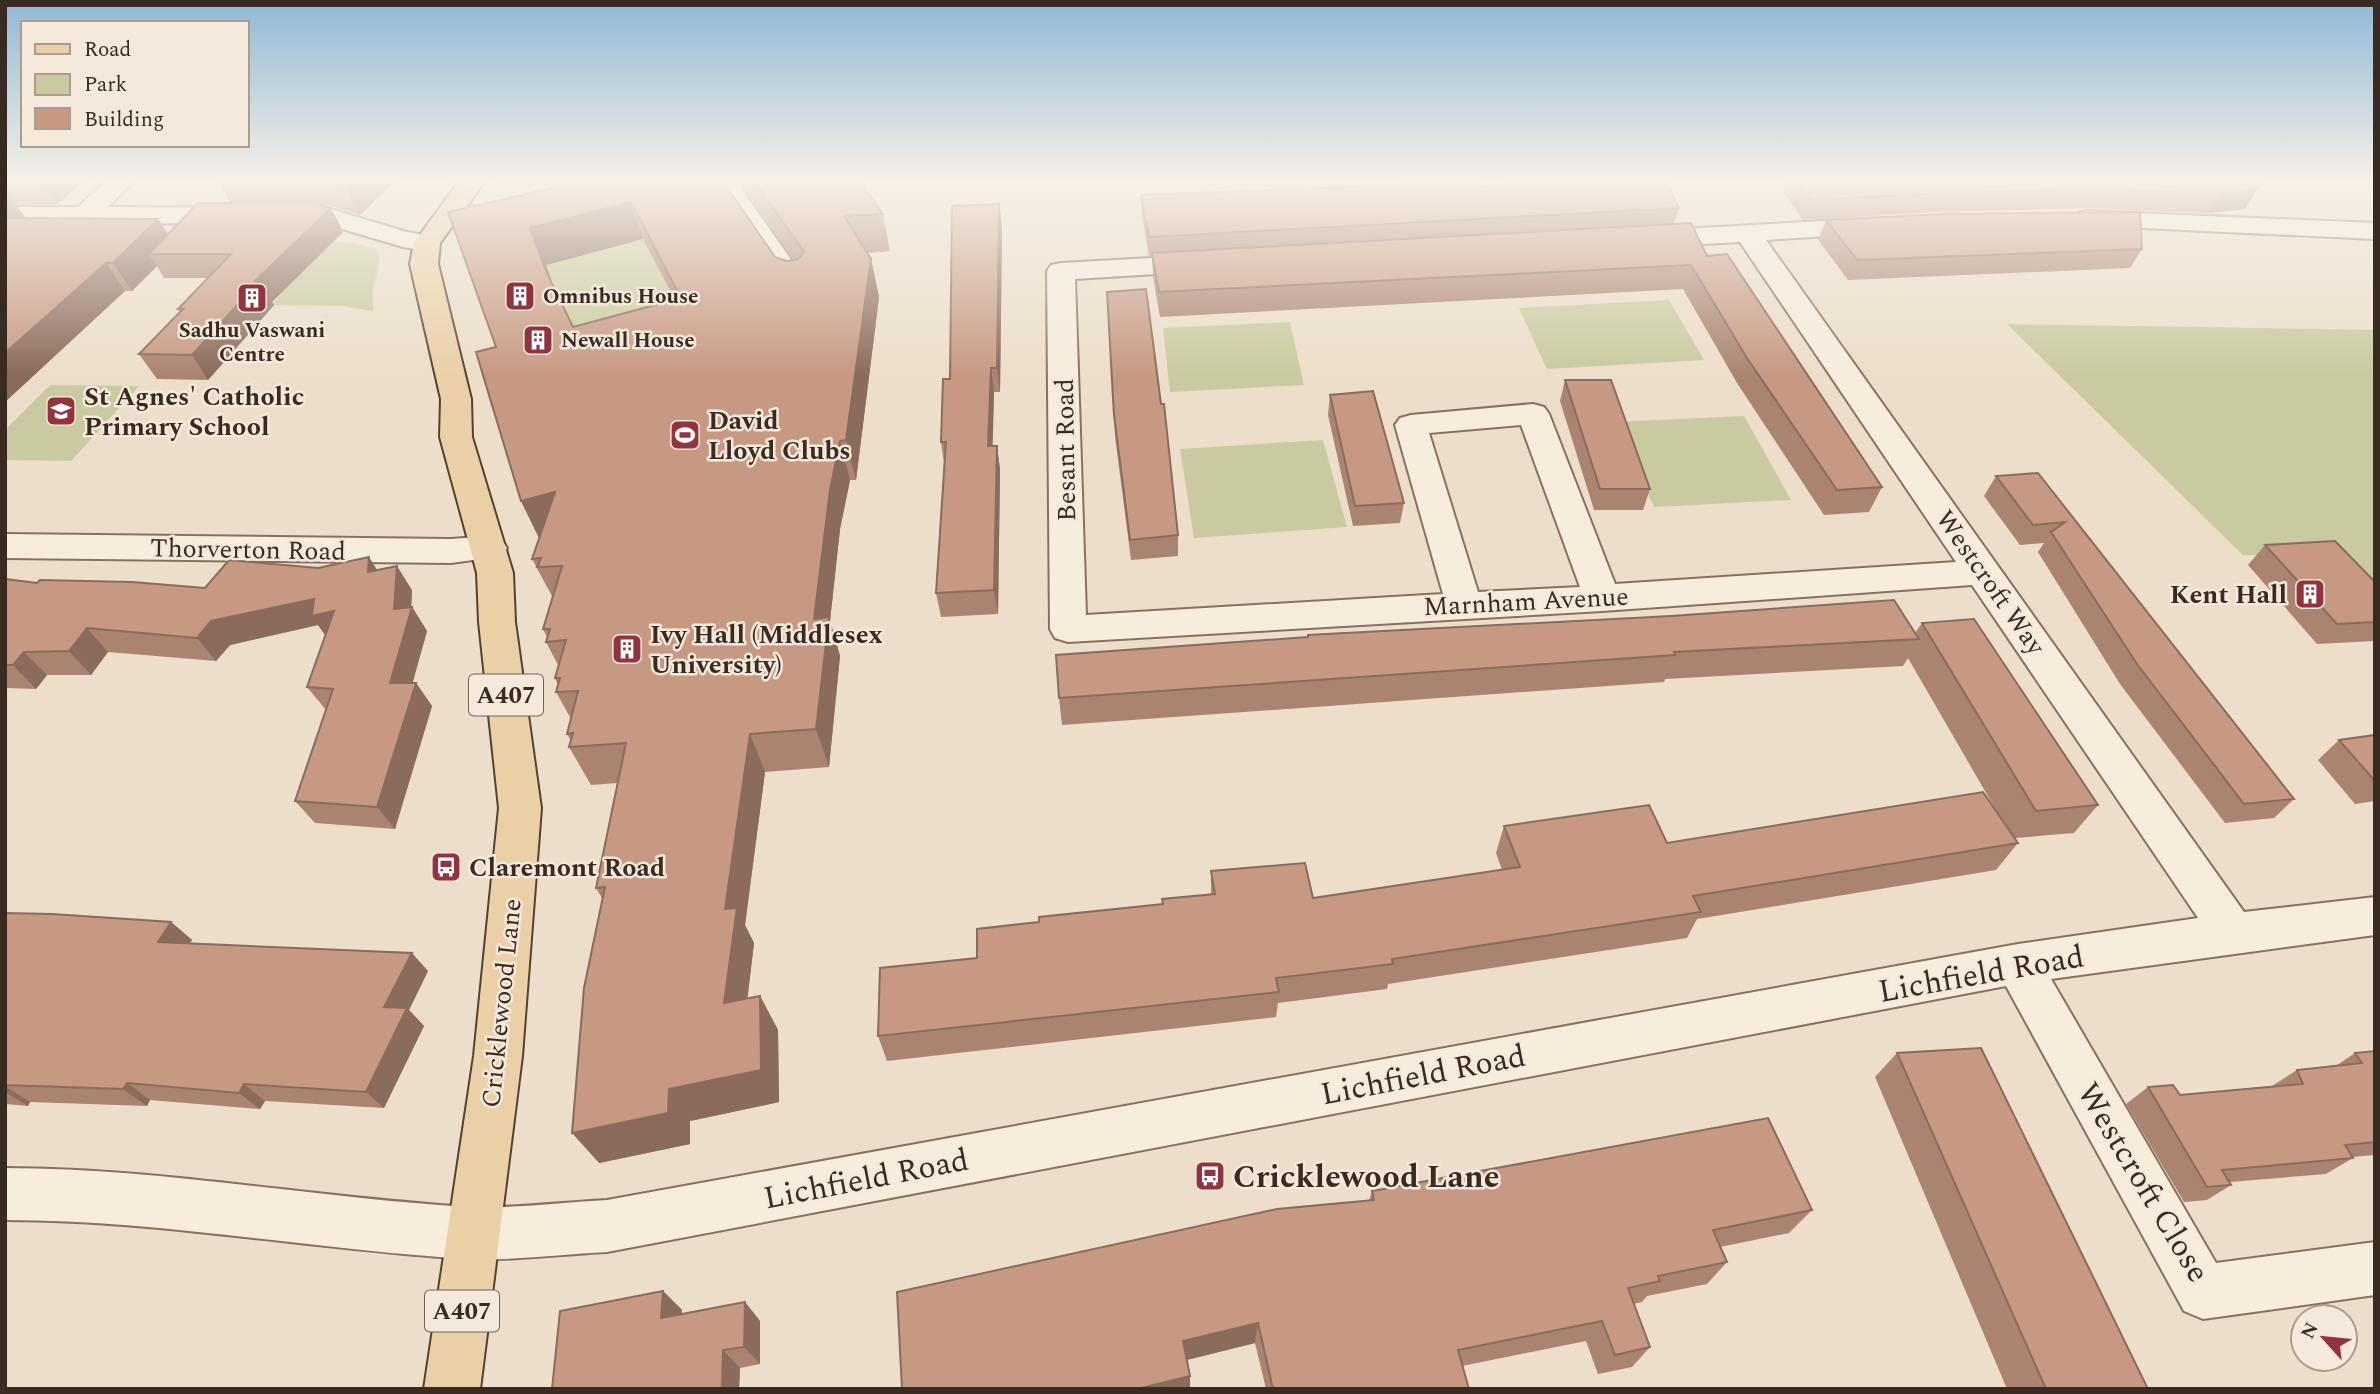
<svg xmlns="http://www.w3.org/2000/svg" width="2380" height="1394" viewBox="0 0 2380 1394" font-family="Spectral,serif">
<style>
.green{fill:#c9ca9f}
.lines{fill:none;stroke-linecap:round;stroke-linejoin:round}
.minor-casing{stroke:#887160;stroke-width:4}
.major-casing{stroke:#564033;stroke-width:4}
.minor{fill:#f7eddd;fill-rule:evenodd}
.major{fill:#ebcfa6;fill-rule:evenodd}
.wall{fill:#ab8471;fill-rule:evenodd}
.shaded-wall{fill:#8b6b5c}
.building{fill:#c79983;stroke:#8b6b5c;stroke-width:2;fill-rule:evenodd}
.labels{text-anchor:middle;stroke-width:5;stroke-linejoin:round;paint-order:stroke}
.far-poi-label{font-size:21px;font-weight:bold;fill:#392b22;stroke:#f4e9da;text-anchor:start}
.shield{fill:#f4e9da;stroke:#716459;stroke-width:2}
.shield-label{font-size:24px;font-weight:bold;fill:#392b22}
.poi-label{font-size:26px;font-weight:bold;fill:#392b22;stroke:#f4e9da;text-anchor:start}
.street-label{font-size:26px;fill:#392b22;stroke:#f4e9da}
.near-street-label{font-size:32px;fill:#392b22;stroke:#f4e9da}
.near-poi-label{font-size:32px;font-weight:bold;fill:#392b22;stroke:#f4e9da;text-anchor:start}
</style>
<rect width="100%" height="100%" fill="#ecdeca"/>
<g class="green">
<path d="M643 239 689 327 583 354 546 265Z"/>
<path d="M303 240 354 243 375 248 380 259 373 290V311L341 306 272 305 284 290Z"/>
<path d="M1669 300 1704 360 1547 369 1519 308Z"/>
<path d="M1290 322 1304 385 1170 392 1163 328Z"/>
<path d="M2007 324 2375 330V618L2318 555H2243Z"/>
<path d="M50 385 139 386 71 461 5 460V430Z"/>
<path d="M1744 416 1791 500 1654 507 1615 422Z"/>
<path d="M1323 440 1347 527 1194 538 1180 449Z"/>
</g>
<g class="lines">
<g class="minor-casing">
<g id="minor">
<path d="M107 180H135L108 207 327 208 407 232 437 237 440 243 437 249 427 251 403 247 325 224 5 223V207H78Z"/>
<path d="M676 180H724L738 184 811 288 807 294 797 296 787 294 720 194 703 190 678 195 669 192 665 187 669 182Z"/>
<path d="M2087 211 2375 223V239L2078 225 2074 219 2078 213Z"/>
<path d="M1876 218 1885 220 1889 226 1885 232 1766 240 2244 912 2375 897V935L2051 979 2216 1263 2375 1242V1295L2203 1319 2184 1311 2006 986 607 1252C562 1254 514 1261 469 1259 315 1250 160 1220 5 1220V1168C160 1168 315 1198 469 1207 515 1209 562 1202 607 1200L2018 944 2198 918 1972 585 1602 611 1068 642 1055 638 1050 629 1047 271 1051 265 1061 263 1205 255 1215 257 1219 263 1215 269 1205 271 1075 279 1086 615 1443 594 1395 425 1400 418 1411 415 1533 404 1544 407 1549 414 1615 584 1956 562 1740 242 1646 247 1637 245 1633 239 1637 233 1646 231ZM1521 425 1580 587 1478 592 1429 433Z"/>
<path d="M5 534 451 539 490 536 502 540 507 548 502 556 451 563 5 558Z"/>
</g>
</g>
<g class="major-casing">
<path id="major" d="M460 180H486L440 243 438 264 471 399 472 437 513 573 515 622 541 808 522 1056 480 1389H424L474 1056 499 808 479 622 477 573 440 437 441 399 410 264 414 243Z"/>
</g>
<use href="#minor" class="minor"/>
<use href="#major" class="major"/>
</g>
<g class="wall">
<path d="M5 180H83L79 186 57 204 16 205 26 218 158 219 168 234 231 203 217 180H396L360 215 327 205H320L331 208 343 232 272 302 274 305 208 380 157 379 139 354 180 312 178 309 207 278H164L157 266 132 291H125L5 402Z"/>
<path d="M501 180H722L775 257 787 261 793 260 739 181 733 180H859L883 214 890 251 867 253 871 259 879 297 856 480H850L840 529 830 621 840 656 829 767 765 772 745 925 754 943 747 999 760 996 778 1030 779 1102 690 1121V1144L599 1163 602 898 596 888 618 783 591 785 569 747 571 741 567 734 571 719 556 692 558 685 555 678 558 665 546 642 547 637 543 629 553 598 532 559 539 538 521 501 496 347 562 186 503 184ZM643 239 675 300 573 327 553 285 546 265Z"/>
<path d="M1571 180H1665L1679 208 1674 224 1707 256 1882 487 1869 512 1824 515 1737 383 1683 289 1160 317 1153 277 1152 257H1149L1142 215 1141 195 1480 187 1570 182Z"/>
<path d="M1787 180H2257L2245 209 2208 213 2090 208 1934 212 1803 220 1783 192Z"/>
<path d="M999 204 1002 227 1000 392H994L992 446H997L1000 470 998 614 941 617 936 593 944 463 941 442 950 379Z"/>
<path d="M1826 220 2142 249 2130 268 1848 280 1818 240Z"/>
<path d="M1107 292 1161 404 1178 535V556L1131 560 1115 436Z"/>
<path d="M1565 380 1650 489 1643 510H1594L1560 401Z"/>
<path d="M1330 395 1404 503 1400 523 1353 526 1328 415Z"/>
<path d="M2038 473 2294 799 2274 818 2225 823 2120 684 2038 552 2044 543 2020 545 1984 496 1996 476Z"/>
<path d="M2265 545 2375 582V641L2317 644 2248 565Z"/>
<path d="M318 568 378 570 412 590 411 607H412L427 631 412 683H416L432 706 395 829 315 823 295 801 326 710 307 687 325 635 318 625 230 645 216 661 108 652 91 675H47L36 689 5 688V579L37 583 205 588Z"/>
<path d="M1922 623 2098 805 2074 833 2015 838 2018 843 1996 870 1697 919 1687 938 1388 984 1387 989 1278 1003 1276 1017 887 1061 878 1036 977 958 1039 922 1162 904 1211 894V871L1313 898 1502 870 1496 853 1504 826 1667 843 2000 817 1908 658 1903 666 1665 679 1664 682 1062 725 1059 698 1915 633Z"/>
<path d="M2375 735V801L2355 804 2318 760 2339 740Z"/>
<path d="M5 913 171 922 192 940 190 943 428 971 409 1010 424 1026 384 1108 265 1101 260 1109 150 1100 147 1106 30 1102 28 1106 5 1104Z"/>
<path d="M2375 1051V1155L2352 1157 2353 1158 2326 1174 2230 1182 2231 1185 2207 1200 2184 1202 2126 1104 2148 1087 2180 1095 2272 1086 2297 1070 2337 1065 2355 1053Z"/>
<path d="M1897 1053 2148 1389H2007L1875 1077Z"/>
<path d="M1372 1191 1812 1210 1789 1233 1720 1247 1727 1262 1707 1284 1647 1296 1642 1302 1634 1304 1650 1347 1632 1367 1598 1374 1586 1341 1462 1366 1469 1389H1266L1255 1343 1186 1360 1190 1376V1389H902L1369 1201Z"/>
<path d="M663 1291 682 1310V1314L745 1302 760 1321V1364L740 1368 739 1389H552Z"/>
</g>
<g class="shaded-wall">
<path d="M40 180H83L79 186 57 204Z"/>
<path d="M355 180H396L360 215 346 188Z"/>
<path d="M2257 189 2245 209 2208 213 2221 194Z"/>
<path d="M11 198 31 226 5 243V203Z"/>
<path d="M631 202 643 239 546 265 562 310 530 228Z"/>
<path d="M999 204 1002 227 1000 392 997 368Z"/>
<path d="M331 208 343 232 272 302 274 305 208 380 192 355 255 281Z"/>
<path d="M158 219 176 246 149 254 157 266 132 291 113 263Z"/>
<path d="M871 259 879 297 856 480 846 440Z"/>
<path d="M106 263 125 291 5 402V353Z"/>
<path d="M991 368 994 392 992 471 988 446Z"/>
<path d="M840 441 850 480 840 529 830 621 840 656 829 767 816 729 814 619 830 490Z"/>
<path d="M997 446 1000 470 998 614 994 590Z"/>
<path d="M555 492 540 540 521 501Z"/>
<path d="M369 557 384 581 368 572Z"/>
<path d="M397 566 412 590 411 612 412 607 427 631 406 707 390 683Z"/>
<path d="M314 599 334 611 329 640 318 625 230 645 216 661 197 638 211 621Z"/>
<path d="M87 628 108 652 91 675 69 651Z"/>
<path d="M24 652 47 675 36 689 13 665Z"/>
<path d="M416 683 432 706 395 829 377 807Z"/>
<path d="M750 734 765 772 745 925 754 943 743 1037 724 1003 725 909Z"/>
<path d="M171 922 192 940 179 960 158 942Z"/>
<path d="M412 953 428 971 409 1010 424 1026 384 1108 366 1092 384 1007Z"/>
<path d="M760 996 778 1030 779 1102 690 1121V1144L599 1163 572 1133 669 1089Z"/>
<path d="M127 1083 150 1100 147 1106 123 1089Z"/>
<path d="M244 1084 265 1101 260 1109 239 1093Z"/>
<path d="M5 1086 30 1102 28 1106 5 1092Z"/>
<path d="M663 1291 682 1310 680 1337 661 1318Z"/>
<path d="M745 1302 760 1321V1364L744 1347Z"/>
<path d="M1258 1323 1255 1343 1183 1361V1341Z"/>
<path d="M723 1350 740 1368 739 1389H722Z"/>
<path d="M1190 1376V1389H1137Z"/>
</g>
<g class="building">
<path d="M319 180H355L346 188Z"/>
<path d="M589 180H722L775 257 787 261 798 259 804 252 753 180H859L883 214 844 216 871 259 846 440 840 441 830 490 814 619 829 617 816 729 750 734 725 909 737 908 724 1003 760 996 761 1070 669 1089 668 1113 572 1133 584 988 605 887 596 888 626 743 569 747 573 733 567 734 578 691 556 692 560 678H555L566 640 546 642 550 629H543L562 566 537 567 541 558 532 559 555 492 521 501 476 352 496 347 448 212ZM631 202 681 298 573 327 546 271 530 228Z"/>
<path d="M1574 180H1665L1679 208 1149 237 1141 195 1478 182 1480 187 1575 181Z"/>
<path d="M1795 180H2257V189L2221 194 2101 189 1943 193 1811 200Z"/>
<path d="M5 198H11L5 203Z"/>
<path d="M198 203H312L331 208 255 281H259L192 355 139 354 183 309H178L231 254H149Z"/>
<path d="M999 204 997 368H991L988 446H997L994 590 936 593 946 442H941L943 379H950L952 206Z"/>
<path d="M2140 212 2142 249 1857 260 1826 220 1943 214Z"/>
<path d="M5 218 158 219 113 263H106L5 353Z"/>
<path d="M1691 223 1707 256 1727 254 1882 487 1837 490 1747 358 1691 265 1159 292 1152 253Z"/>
<path d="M1146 289 1161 404H1164L1178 535 1130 540 1114 415 1107 292Z"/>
<path d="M1565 380H1611L1650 489H1600Z"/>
<path d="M1373 391 1404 503 1355 506 1330 395Z"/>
<path d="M2038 473 2294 799 2244 804 2137 664 2051 532 2065 522 2033 525 1996 476Z"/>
<path d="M2335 541 2375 582V622L2337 624 2265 545Z"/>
<path d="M369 557 368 572 397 566 394 609 412 607 390 683H416L377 807 295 801 333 689 307 687 334 611 312 616 314 599 211 621 197 638 87 628 69 651 24 652 13 665H5V579L37 583 40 580 132 582 205 588 229 560 318 568Z"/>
<path d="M1894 600 1919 639 1674 652 1675 655 1059 698 1056 655 1308 637V635L1671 616Z"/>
<path d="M1974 619 2098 805 2036 811 1922 623Z"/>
<path d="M2375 735V781L2339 740Z"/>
<path d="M1983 792 2018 843 1693 896 1701 912 1392 959 1393 964 1276 978 1279 992 878 1036 880 968 977 958V929L1039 922V917L1163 904 1162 899 1215 894 1211 871 1305 863 1313 898 1520 867 1504 826 1649 805 1667 843Z"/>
<path d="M5 913 52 914 171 922 158 942 412 953 384 1007 407 1008 366 1092 244 1084 239 1093 127 1083 123 1089 5 1085Z"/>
<path d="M1981 1048 2148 1389H2046L1897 1053Z"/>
<path d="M2375 1051V1142L2345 1145 2353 1158 2222 1170 2231 1185 2207 1187 2148 1087 2173 1085 2180 1095 2303 1084 2297 1070 2362 1063 2355 1053Z"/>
<path d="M1768 1118 1812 1210 1713 1230 1727 1262 1658 1276 1660 1281 1628 1288 1650 1347 1615 1355 1602 1321 1458 1350 1469 1389H1273L1258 1323 1183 1341 1190 1376 1137 1389H902L897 1292 1277 1209 1374 1200 1372 1191Z"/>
<path d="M663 1291 661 1318 745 1302 744 1347 723 1350 722 1389H552L560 1311Z"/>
</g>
<linearGradient id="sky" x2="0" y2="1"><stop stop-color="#8fb9d5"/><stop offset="0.48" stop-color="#f6f0e7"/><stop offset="1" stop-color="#f6f0e7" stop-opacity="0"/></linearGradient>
<rect width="2380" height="375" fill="url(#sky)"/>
<defs>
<g id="building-square" transform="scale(1.575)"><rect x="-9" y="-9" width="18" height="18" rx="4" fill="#92343f" stroke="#f4e9da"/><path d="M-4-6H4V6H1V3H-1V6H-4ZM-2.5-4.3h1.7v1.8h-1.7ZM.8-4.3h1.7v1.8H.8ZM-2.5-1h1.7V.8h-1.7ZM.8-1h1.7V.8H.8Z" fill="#fff"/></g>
<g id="school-square" transform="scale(1.575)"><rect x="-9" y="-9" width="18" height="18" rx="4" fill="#92343f" stroke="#f4e9da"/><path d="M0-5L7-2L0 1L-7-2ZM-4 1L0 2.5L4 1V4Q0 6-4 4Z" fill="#fff"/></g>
<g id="stadium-square" transform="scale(1.575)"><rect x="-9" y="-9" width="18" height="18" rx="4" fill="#92343f" stroke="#f4e9da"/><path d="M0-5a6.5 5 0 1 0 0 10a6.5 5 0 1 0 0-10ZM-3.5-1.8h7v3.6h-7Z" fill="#fff"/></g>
<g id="bus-square" transform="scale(1.575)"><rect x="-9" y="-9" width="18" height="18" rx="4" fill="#92343f" stroke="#f4e9da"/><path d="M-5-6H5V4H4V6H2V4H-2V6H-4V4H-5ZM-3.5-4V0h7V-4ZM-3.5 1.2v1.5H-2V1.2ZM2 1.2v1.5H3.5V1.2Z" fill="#fff"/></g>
</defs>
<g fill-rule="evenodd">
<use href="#building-square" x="520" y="296"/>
<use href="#building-square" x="252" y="298"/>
<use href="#building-square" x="538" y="340"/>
<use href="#school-square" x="61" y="411"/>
<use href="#stadium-square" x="685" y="435"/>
<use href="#building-square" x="2310" y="594"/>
<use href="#building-square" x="627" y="649"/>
<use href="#bus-square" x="446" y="867"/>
<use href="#bus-square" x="1210" y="1176"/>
</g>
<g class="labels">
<g class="far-poi-label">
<text x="543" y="303">Omnibus House</text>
<text x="252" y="337" text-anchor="middle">Sadhu Vaswani<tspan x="252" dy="24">Centre</tspan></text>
<text x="561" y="347">Newall House</text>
</g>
<g class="shield">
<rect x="469" y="674.5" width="74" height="41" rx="5"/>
<rect x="425" y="1290.5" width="74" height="41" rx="5"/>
</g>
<g class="shield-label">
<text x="506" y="703">A407</text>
<text x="462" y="1319">A407</text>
</g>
<g class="poi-label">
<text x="84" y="405">St Agnes' Catholic<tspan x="84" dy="30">Primary School</tspan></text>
<text x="708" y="429">David<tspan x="708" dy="30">Lloyd Clubs</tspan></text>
<text x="2287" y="603" text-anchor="end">Kent Hall</text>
<text x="650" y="643">Ivy Hall (Middlesex<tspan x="650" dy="30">University)</tspan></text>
<text x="469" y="876">Claremont Road</text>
</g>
<g class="street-label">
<text transform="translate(1065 450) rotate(-91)" y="9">Besant Road</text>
<text transform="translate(248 549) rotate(1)" y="9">Thorverton Road</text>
<text transform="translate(1991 582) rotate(55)" y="9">Westcroft Way</text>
<text transform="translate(1526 601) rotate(-3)" y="9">Marnham Avenue</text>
<text transform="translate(501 1003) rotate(-84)" y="9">Cricklewood Lane</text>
</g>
<g class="near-street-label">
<text transform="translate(1981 973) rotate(-10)" y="11">Lichfield Road</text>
<text transform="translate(1423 1074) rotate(-11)" y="11">Lichfield Road</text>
<text transform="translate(866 1178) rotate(-11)" y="11">Lichfield Road</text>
<text transform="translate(2144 1182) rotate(59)" y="11">Westcroft Close</text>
</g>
<g class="near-poi-label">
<text x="1233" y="1187">Cricklewood Lane</text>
</g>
</g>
<rect width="2380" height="1394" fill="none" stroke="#392b22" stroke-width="14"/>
<rect x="21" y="21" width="228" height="126" fill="#f4e9da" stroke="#a99d90" stroke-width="2"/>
<rect x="35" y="44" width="35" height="10" fill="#ebcfa6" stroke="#a99d90" stroke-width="2"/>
<text x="84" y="56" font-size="21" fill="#392b22">Road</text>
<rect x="35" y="74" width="35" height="21" fill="#c9ca9f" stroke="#a99d90" stroke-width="2"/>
<text x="84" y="91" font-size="21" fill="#392b22">Park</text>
<rect x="35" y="108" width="35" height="21" fill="#c79983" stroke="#a99d90" stroke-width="2"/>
<text x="84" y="126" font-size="21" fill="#392b22">Building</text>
<g transform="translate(2324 1338) rotate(297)"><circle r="33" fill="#f4e9da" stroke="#a99d90" stroke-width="2"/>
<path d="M0-5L12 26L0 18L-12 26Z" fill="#92343f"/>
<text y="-10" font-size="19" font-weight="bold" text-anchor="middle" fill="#392b22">N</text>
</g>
</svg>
